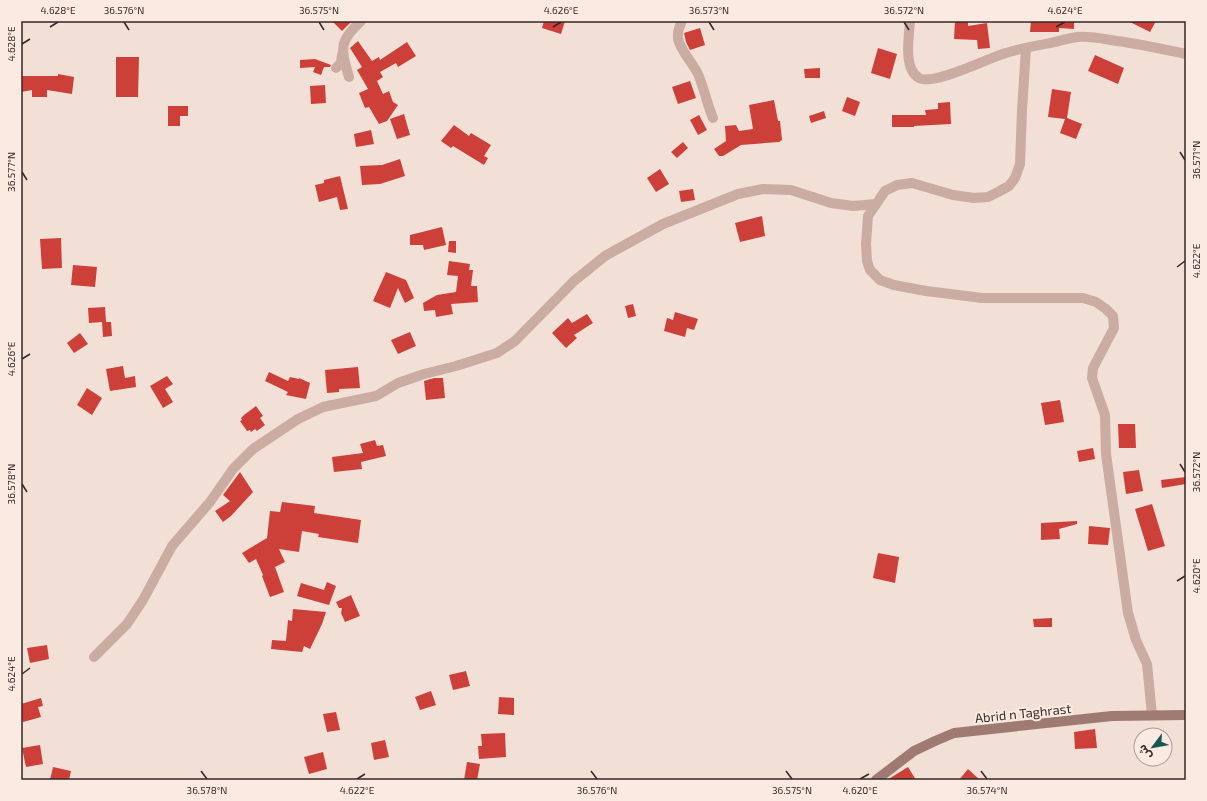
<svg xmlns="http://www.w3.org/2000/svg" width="1207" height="801" viewBox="0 0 1207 801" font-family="'Exo 2','Noto Sans Arabic',sans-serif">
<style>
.building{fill:#cd4039}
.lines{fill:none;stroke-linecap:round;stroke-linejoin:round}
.street{stroke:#caaca2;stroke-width:10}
.secondary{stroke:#9e7a73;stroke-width:10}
.ticks{fill:none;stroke:#342725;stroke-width:1.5}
.labels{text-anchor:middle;stroke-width:4;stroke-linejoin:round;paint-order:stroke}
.street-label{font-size:13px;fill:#342725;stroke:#faeae2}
.neatline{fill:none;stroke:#342725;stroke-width:1.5}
.ticks-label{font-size:10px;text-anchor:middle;fill:#342725}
</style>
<rect width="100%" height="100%" fill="#f2dfd6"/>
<g class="building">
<path d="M332 21H352L342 31Z"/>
<path d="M544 21H565L561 34 542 28Z"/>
<path d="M955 21H968V26L987 23 990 48 978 49 977 40 954 39Z"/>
<path d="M1031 21H1074V29L1059 28V32H1030Z"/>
<path d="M1128 21H1156L1150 32Z"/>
<path d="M700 28 705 45 690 50 686 42 684 33Z"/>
<path d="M358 41 372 61 379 57 380 60 407 42 416 56 398 67 396 63 380 72 383 77 377 81 383 94 389 91 393 102 398 105 387 121 379 124 369 107 365 108 359 93 368 89 357 70 362 67 350 48Z"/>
<path d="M878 48 897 54 890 79 871 73Z"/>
<path d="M1095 55 1124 68 1118 84 1088 71Z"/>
<path d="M116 57H139L138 97H116Z"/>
<path d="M315 59 331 65 330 67H324L321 75 313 72 315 67 300 68V60Z"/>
<path d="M820 68V78H805L804 69Z"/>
<path d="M58 74 74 77 72 94 47 90V97H32V90L21 92V76H58Z"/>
<path d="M690 81 696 98 678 104 672 87Z"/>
<path d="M325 85 326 103 311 104 310 86Z"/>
<path d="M1052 89 1071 92 1067 118 1082 124 1076 139 1060 133 1065 119 1048 117Z"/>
<path d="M847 97 860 102 855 116 842 111Z"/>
<path d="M774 100 778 121H780L782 140 779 142 741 145 723 156H719L714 149 726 141 725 126 736 125 739 131 753 129 749 105Z"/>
<path d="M950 102 951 124 914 126V127H892V115H926L925 110 938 109V103Z"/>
<path d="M168 106H188V116H180V126H168Z"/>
<path d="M824 111 826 118 811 123 809 116Z"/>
<path d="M404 114 410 135 397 139 390 119Z"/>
<path d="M699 115 707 130 698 135 690 120Z"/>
<path d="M454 125 469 136 471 133 491 145 484 156 488 158 484 165 453 146 451 148 441 141Z"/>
<path d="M371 130 374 144 356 147 354 134Z"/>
<path d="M683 142 688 148 677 158 671 152Z"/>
<path d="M400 159 405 176 380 184 362 185 360 166 382 165Z"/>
<path d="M660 169 669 184 656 192 647 178Z"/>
<path d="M340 176 348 209 340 210 337 197 319 202 315 185 324 183V180Z"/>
<path d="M693 189 695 200 681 202 679 191Z"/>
<path d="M762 216 765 236 740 242 735 223Z"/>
<path d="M442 227 446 245 424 250 423 245H410V235Z"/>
<path d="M61 238 62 268 42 269 40 239Z"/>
<path d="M449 241H456V253L448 252Z"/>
<path d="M449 261 470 264 469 270H473L471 286H477L478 302 451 304 453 314 436 317 435 310 424 311 423 303 437 295 456 292 458 276 447 275Z"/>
<path d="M73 265 97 267 95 287 71 285Z"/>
<path d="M386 272 406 280 414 298 405 303 398 288 390 308 373 301Z"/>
<path d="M633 304 636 316 628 318 625 306Z"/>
<path d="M105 307 106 322H111L112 336 103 337 102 322 89 323 88 308Z"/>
<path d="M675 312 698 319 694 330 687 328 685 337 664 331 667 318 673 320Z"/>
<path d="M587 314 593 323 574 335 577 338 566 348 552 333 568 318 572 323Z"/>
<path d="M410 332 416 346 398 354 391 340Z"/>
<path d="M80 333 88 344 74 353 67 343Z"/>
<path d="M123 366 125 378 135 376 136 387 110 391 106 369Z"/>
<path d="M358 367 360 388 339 389V392L327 393 325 370Z"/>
<path d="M269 372 288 381 290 377 299 379V378L310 383 306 399 286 395 288 392 265 381Z"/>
<path d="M167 376 173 384 165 389 173 402 163 408 150 386Z"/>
<path d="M434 378H443L445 398 426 400 424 381Z"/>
<path d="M87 388 102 398 92 415 77 405Z"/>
<path d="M1060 400 1064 422 1045 425 1041 403Z"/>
<path d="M256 406 263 416 260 418 265 425 257 431 255 429 251 432 250 430 247 431 240 421 242 420 241 418 244 415Z"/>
<path d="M1118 424H1135L1136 448H1119Z"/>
<path d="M375 440 377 446 383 445 386 456 361 462 362 469 334 472 332 457 363 453 360 444Z"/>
<path d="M1093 448 1095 459 1079 462 1077 451Z"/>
<path d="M1139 470 1143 491 1126 494 1123 472Z"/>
<path d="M240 472 253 492 231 516 223 522 215 511 230 501 223 495Z"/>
<path d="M1186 477V484L1162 488 1161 480Z"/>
<path d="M282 502 315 506 314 513 361 520 358 543 318 537 319 534 302 531 299 552 279 549 285 562 275 567 284 592 270 597 262 576 263 575 256 559 249 563 242 553 267 538 270 511 280 512Z"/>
<path d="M1152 504 1165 546 1148 551 1135 509Z"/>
<path d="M1077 521V524L1059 529 1060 539 1041 540V523Z"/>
<path d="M1089 526 1110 528 1108 545 1088 544Z"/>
<path d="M878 553 899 557 895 583 873 578Z"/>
<path d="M327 582 336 586 329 605 297 596 301 583 324 590Z"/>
<path d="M351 595 360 616 345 622 341 613 342 608H339L336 602Z"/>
<path d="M293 609 326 612 322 624 310 649 304 646 302 652 271 649 272 640 286 641 288 620 292 621Z"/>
<path d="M1052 618V627H1034L1033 619Z"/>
<path d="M47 645 49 659 30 663 27 648Z"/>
<path d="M466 671 470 686 453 690 449 675Z"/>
<path d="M431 691 436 705 420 710 415 697Z"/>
<path d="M499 697 514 698V715L498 714Z"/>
<path d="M41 698 43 706 38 707 41 717 23 722 21 715V704Z"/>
<path d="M336 712 340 730 327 732 323 714Z"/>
<path d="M1095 729 1097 748 1075 749 1074 732Z"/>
<path d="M505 733 506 757 479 759 478 746H482L481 734Z"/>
<path d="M385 740 389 757 374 760 371 743Z"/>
<path d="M40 745 43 764 26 767 22 748Z"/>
<path d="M323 752 327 769 309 774 304 757Z"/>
<path d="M467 762 480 764 477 780H464Z"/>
<path d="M53 767 71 771 69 780H50Z"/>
<path d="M908 767 916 780H887Z"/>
<path d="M968 769 980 780H959Z"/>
</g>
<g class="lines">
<g class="street">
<path d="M682 21C679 27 677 32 678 39 680 50 693 63 698 74 704 88 707 104 713 118"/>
<path d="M910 21C909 37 903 69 919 78 932 86 985 60 1000 55 1016 49 1034 46 1051 43 1059 41 1069 38 1078 37 1091 36 1104 39 1117 41 1140 44 1163 49 1186 54"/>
<path d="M1026 48 1022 110 1020 164 1015 178 1009 186 998 192 988 197 974 198 953 195 912 183 897 185 885 191 868 216 866 244 867 261 870 270 880 280 894 285 926 291 982 298H1083L1096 302 1106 309 1113 316 1114 328 1093 368 1092 378 1105 415 1106 454 1128 613 1136 640 1147 664 1152 715"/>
<path d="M336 68 341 63 342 55"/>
<path d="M349 77C341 49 338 42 361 21"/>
<path d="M94 657 127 624 143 600 172 546 210 502 233 469 253 449 298 419 323 407 376 396 398 383 424 374 456 366 497 353 515 341 574 281 605 256 663 224 738 194 763 189 791 190 831 203 853 206 876 204"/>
</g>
<path class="secondary" d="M876 780 914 751 935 741 954 733 1112 716 1186 715"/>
</g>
<path class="ticks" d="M124 22 129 30M319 22 324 30M709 22 714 30M904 22 909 30M50 27 58 22M553 27 561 22M1056 27 1065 22M22 44 30 39M1180 152 1185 160M22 172 27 180M1177 267 1185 261M22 359 30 354M1180 464 1185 472M22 484 27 492M1177 581 1185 576M22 674 30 668M201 771 207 779M591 771 597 779M786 771 792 779M981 771 987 779M357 779 365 774M860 779 869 774"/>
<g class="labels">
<g class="street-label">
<text transform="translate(1023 713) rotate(-6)" y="5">Abrid n Taghrast</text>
</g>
</g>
<rect width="1207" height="801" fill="none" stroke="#faeae2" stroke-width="44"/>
<g transform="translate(1153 747) rotate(238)"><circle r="19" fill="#faeae2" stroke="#ab9c96"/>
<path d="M0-3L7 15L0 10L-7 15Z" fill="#185850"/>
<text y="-6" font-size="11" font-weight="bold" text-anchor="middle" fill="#342725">ش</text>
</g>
<rect x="22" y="22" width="1163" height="757" class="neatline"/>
<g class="ticks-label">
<text x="58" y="14">4.628°E</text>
<text x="124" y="14">36.576°N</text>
<text x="319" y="14">36.575°N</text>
<text x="561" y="14">4.626°E</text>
<text x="709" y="14">36.573°N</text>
<text x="904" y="14">36.572°N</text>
<text x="1065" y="14">4.624°E</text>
<text transform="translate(11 44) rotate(-90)" y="4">4.628°E</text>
<text transform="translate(1196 160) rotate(-90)" y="4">36.571°N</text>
<text transform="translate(11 172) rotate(-90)" y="4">36.577°N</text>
<text transform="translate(1196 261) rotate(-90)" y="4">4.622°E</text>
<text transform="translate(11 359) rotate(-90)" y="4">4.626°E</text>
<text transform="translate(1196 472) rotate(-90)" y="4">36.572°N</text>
<text transform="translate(11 484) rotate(-90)" y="4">36.578°N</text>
<text transform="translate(1196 576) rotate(-90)" y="4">4.620°E</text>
<text transform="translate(11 674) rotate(-90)" y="4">4.624°E</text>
<text x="207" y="794">36.578°N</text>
<text x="357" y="794">4.622°E</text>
<text x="597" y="794">36.576°N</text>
<text x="792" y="794">36.575°N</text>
<text x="860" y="794">4.620°E</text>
<text x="987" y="794">36.574°N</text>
</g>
</svg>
